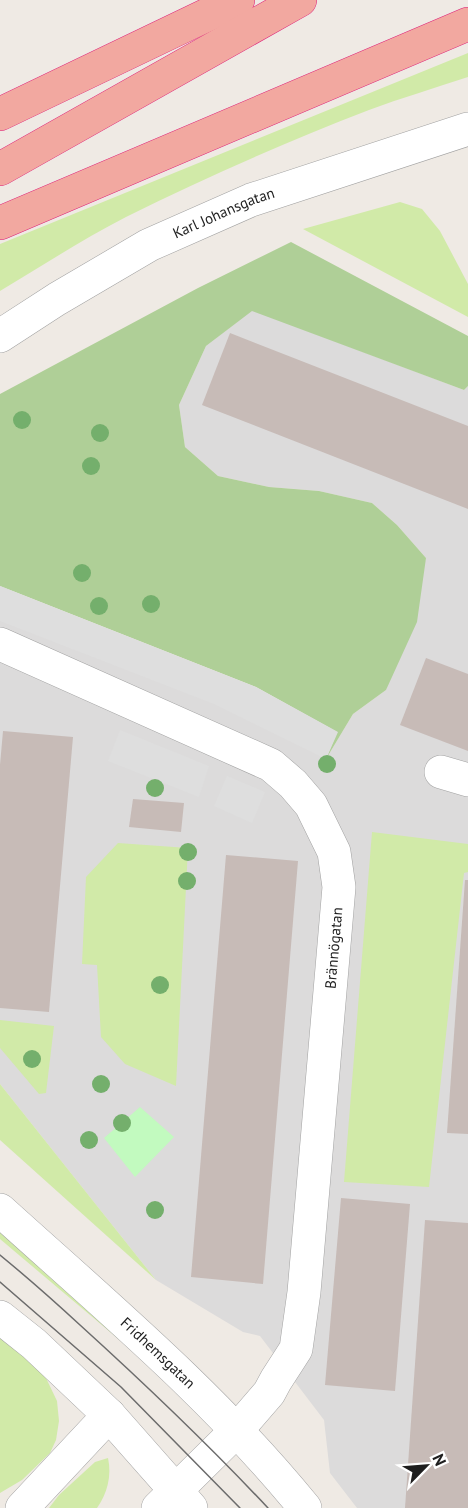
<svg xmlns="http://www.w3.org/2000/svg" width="468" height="1508" viewBox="0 0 468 1508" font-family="'PT Sans',sans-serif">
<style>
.residential{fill:#dcdbdb}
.grass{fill:#d1eaa8}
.forest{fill:#afcf97}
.park{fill:#c2fabf}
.parking{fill:#dedede}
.building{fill:#c7bbb7}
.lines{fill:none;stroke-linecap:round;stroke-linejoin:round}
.minor-casing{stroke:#a2a2a2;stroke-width:34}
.tertiary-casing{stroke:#a2a2a2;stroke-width:34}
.trunk-casing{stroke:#dd217a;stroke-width:34}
.minor{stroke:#fff;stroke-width:33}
.tertiary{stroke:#fff;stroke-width:33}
.trunk{stroke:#f2a8a0;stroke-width:33}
.tram{stroke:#6c6c6c;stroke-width:1.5}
.tree{fill:#74af6c}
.labels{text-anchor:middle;stroke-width:4.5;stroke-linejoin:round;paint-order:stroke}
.street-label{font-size:15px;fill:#1e1e1e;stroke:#fff}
</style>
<rect width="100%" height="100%" fill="#efeae4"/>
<path class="residential" d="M252 310 464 390 468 386V1508H357L330 1473 324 1420 260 1336 243 1332 156 1280 0 1084V586L338 732 329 754 353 714 386 690 426 558 397 525 372 503 319 491 269 487 218 476 185 447 179 405 206 346Z"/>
<g class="grass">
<path d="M468 53V77C435 88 401 98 369 110 286 142 205 178 126 217 83 239 42 266 0 291V244Z"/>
<path d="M400 202 422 209 440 231 468 284V317L303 229Z"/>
<path d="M372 832 468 844V872L464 873 429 1187 344 1182Z"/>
<path d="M118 843 188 848 176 1086 125 1064 101 1037 97 965 82 964 86 877Z"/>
<path d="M0 1020 54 1026 46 1093 39 1094 0 1048Z"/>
<path d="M0 1084 156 1280 0 1140Z"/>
<path d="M0 1226 135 1353 0 1239Z"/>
<path d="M0 1337 34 1363 46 1378 57 1401 59 1421 56 1440 50 1453 22 1480 0 1493Z"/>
<path d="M108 1458C112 1476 107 1494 97 1508H49L59 1495 95 1462Z"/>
</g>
<path class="forest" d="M291 242 468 336V386L464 390 252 311 206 346 179 405 185 447 218 476 269 487 319 491 372 503 397 525 426 558 417 622 386 690 353 714 326 759 337 732 256 687 0 586V394L198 288Z"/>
<path class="park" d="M140 1107 174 1137 135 1177 104 1138Z"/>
<g class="parking">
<path d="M0 586 256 687 338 732 326 759 214 704 0 621Z"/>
<path d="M120 730 209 766 199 797 108 761Z"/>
<path d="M227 776 265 792 252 823 214 806Z"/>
</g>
<g class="building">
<path d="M230 333 468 426V509L202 405Z"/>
<path d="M426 658 468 674V751L400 725Z"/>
<path d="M3 731 73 737 49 1012 0 1008V765Z"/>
<path d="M133 799 184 803 181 832 129 827Z"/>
<path d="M226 855 298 861 263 1284 191 1277Z"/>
<path d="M465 880H468V1134L447 1133Z"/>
<path d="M341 1198 410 1204 395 1391 325 1385Z"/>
<path d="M425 1220 468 1223V1508H405Z"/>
</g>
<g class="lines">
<g class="minor-casing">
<g id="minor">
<path d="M0 644 271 765 293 784 311 805 334 852 339 887 304 1292 296 1349 276 1380 269 1393 237 1430 158 1508"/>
<path d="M441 772 468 780"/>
<path d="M22 1508 109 1415"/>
</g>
</g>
<g class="tertiary-casing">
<g id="tertiary">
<path id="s1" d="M0 336 57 299 149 245 251 200 468 129"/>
<path id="s2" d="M0 1210C105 1305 215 1397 305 1508"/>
<path d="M0 1317 34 1344 109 1415 191 1508"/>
</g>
</g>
<g class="trunk-casing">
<g id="trunk">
<path d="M0 114 238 0"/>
<path d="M0 169 300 0"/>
<path d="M0 223 468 24"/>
</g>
</g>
<use href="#minor" class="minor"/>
<use href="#tertiary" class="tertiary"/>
<use href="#trunk" class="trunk"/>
<g class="tram">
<path d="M0 1255C28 1278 54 1301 80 1325 145 1384 208 1444 268 1508"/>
<path d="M0 1282 121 1387 240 1508"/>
</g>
</g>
<g class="tree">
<circle cx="22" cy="420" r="9"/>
<circle cx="100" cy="433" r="9"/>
<circle cx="91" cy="466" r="9"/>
<circle cx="82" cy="573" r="9"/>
<circle cx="151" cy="604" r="9"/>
<circle cx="99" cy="606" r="9"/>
<circle cx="327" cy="764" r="9"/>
<circle cx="155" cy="788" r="9"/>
<circle cx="188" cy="852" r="9"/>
<circle cx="187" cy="881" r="9"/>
<circle cx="160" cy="985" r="9"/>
<circle cx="32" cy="1059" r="9"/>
<circle cx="101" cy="1084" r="9"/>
<circle cx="122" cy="1123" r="9"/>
<circle cx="89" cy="1140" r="9"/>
<circle cx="155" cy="1210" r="9"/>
</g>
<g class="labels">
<g class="street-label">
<text dy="5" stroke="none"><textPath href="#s1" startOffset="256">Karl Johansgatan</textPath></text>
<text transform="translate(334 948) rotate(-85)" y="5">Brännögatan</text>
<text dy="5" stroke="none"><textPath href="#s2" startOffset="213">Fridhemsgatan</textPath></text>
</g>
</g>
<g transform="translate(426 1466) rotate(65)" stroke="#ffffff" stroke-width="4.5" paint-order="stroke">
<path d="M0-4.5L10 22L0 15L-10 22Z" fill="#1e1e1e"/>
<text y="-9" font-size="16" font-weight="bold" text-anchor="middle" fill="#1e1e1e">N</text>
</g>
</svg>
